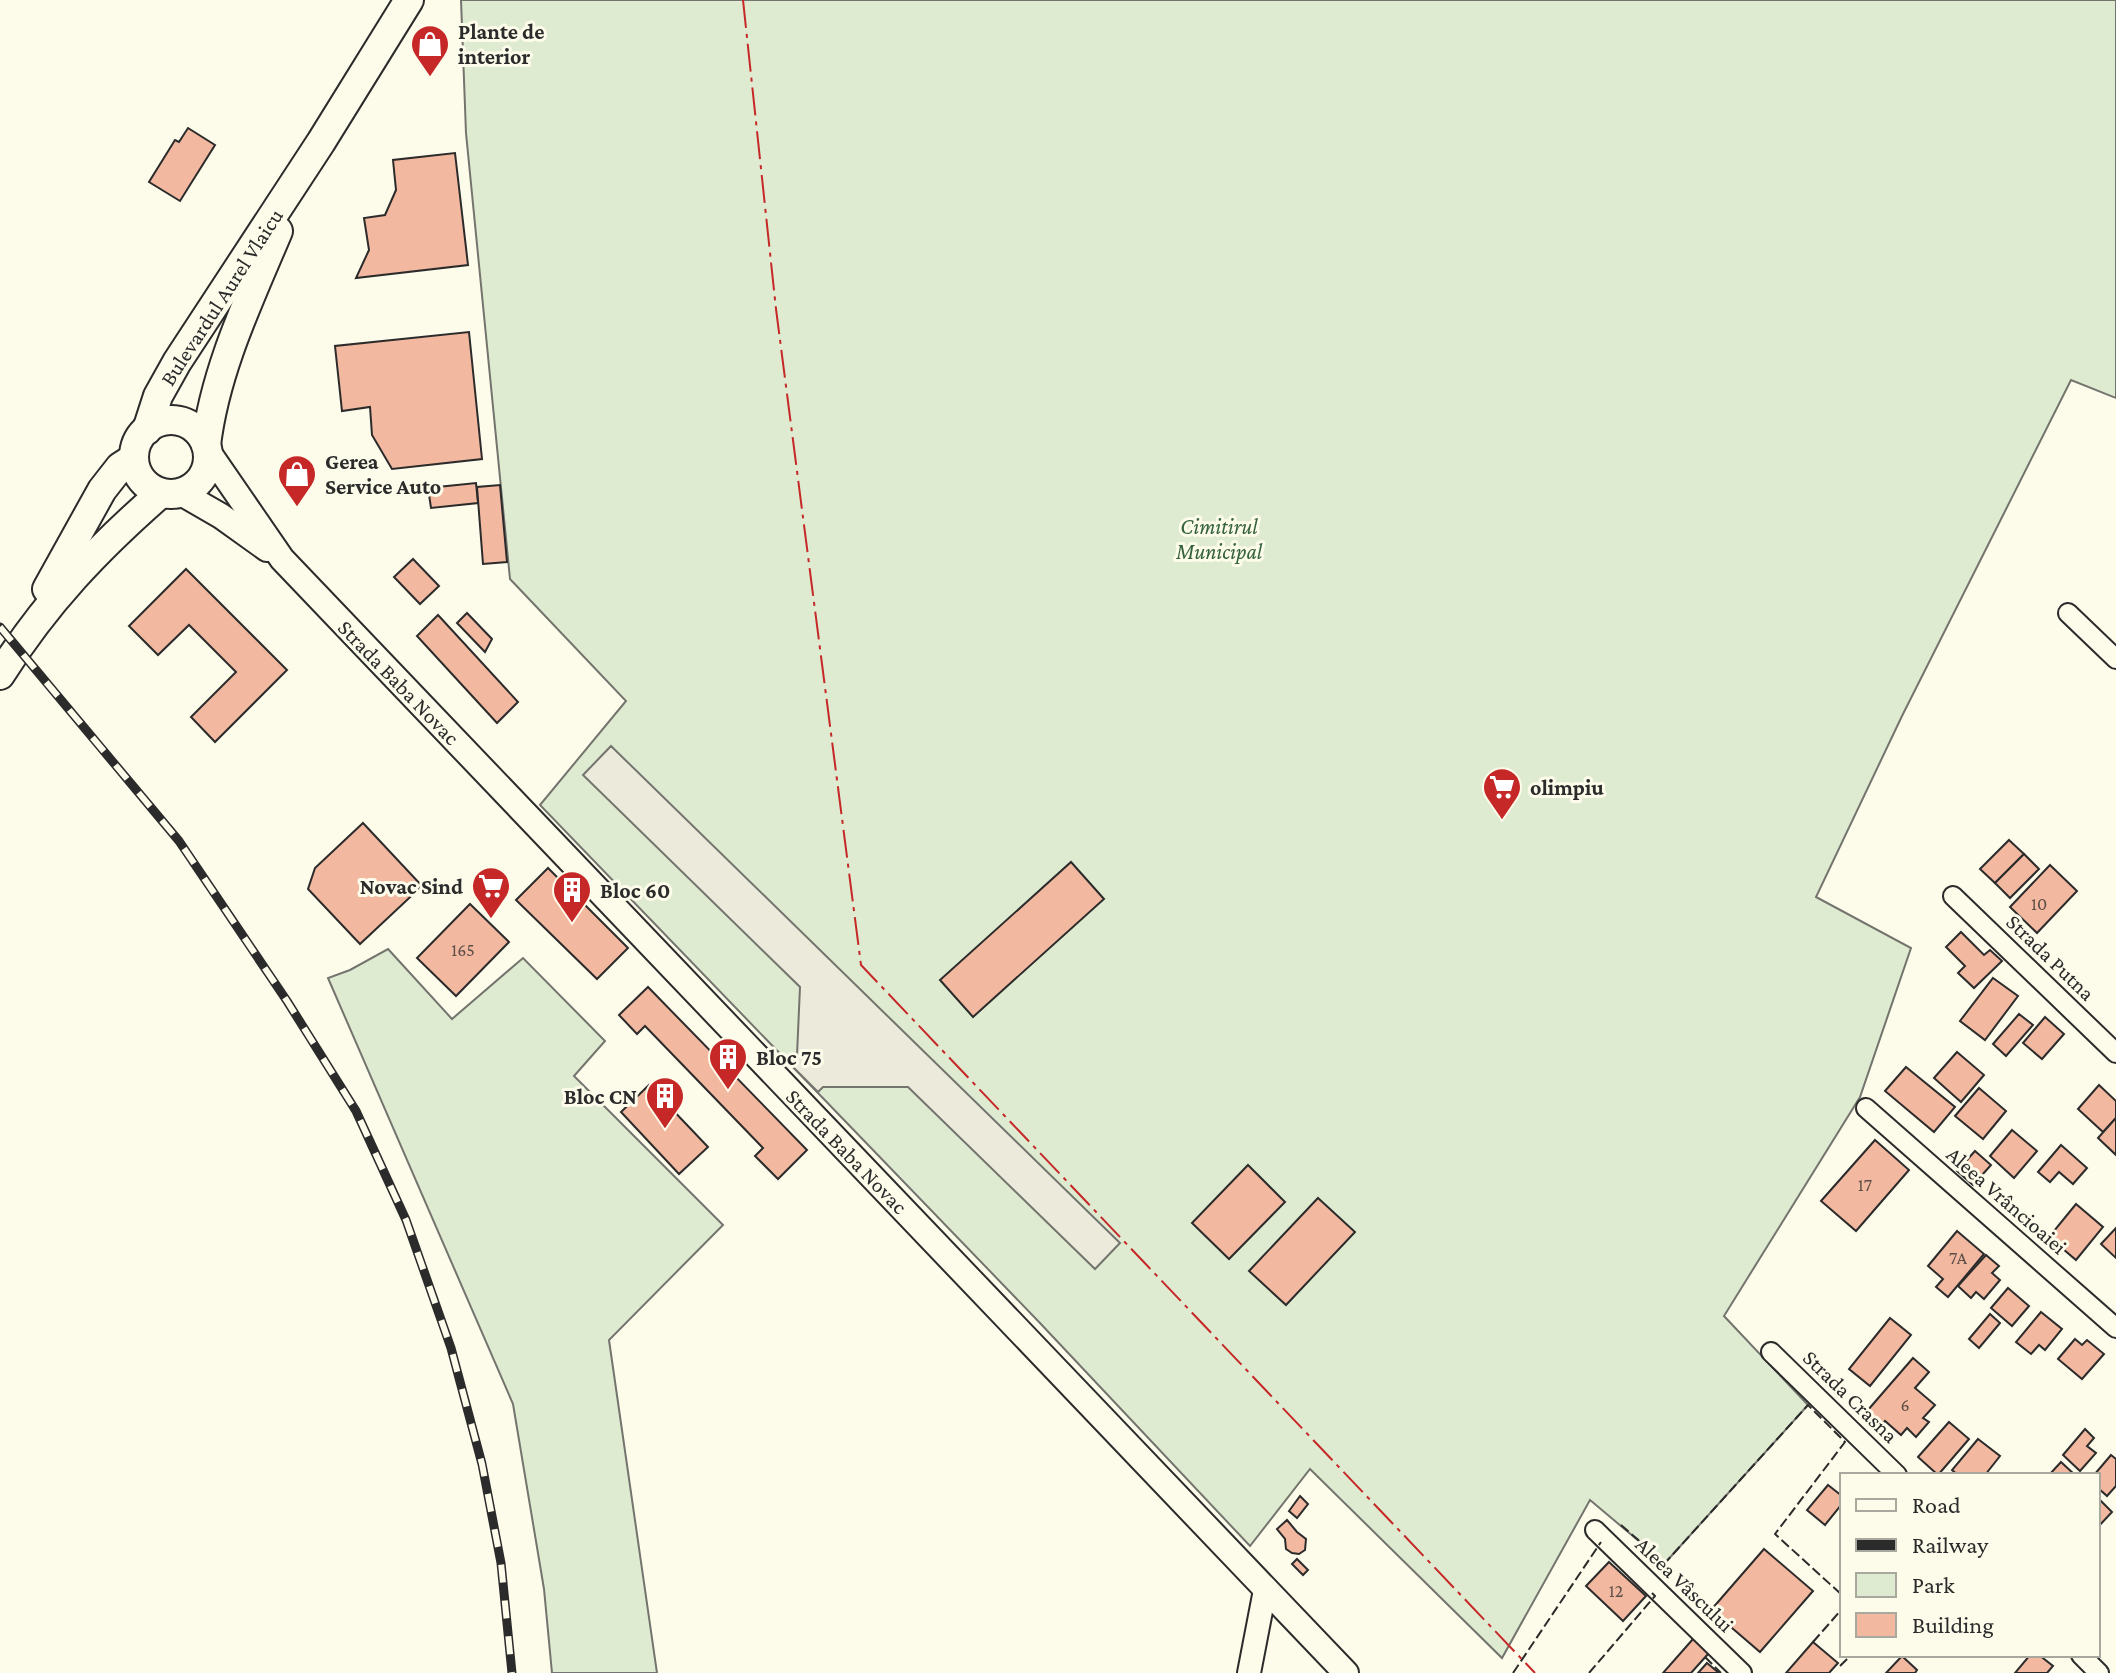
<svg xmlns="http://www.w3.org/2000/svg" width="2116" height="1673" viewBox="0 0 2116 1673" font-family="'Crimson Pro',serif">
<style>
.green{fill:#deebd1;stroke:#74746e;stroke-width:2}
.parking{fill:#eceadb;stroke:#74746e;stroke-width:2}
.building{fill:#f2b8a0;stroke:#2b2b2b;stroke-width:2}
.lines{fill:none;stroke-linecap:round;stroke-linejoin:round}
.minor-casing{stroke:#2b2b2b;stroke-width:22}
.tertiary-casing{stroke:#2b2b2b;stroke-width:26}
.secondary-casing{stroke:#2b2b2b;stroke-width:28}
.primary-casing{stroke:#2b2b2b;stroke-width:32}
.minor{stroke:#fdfbea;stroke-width:18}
.tertiary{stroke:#fdfbea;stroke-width:22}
.secondary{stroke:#fdfbea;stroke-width:24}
.primary{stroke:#fdfbea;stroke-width:28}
.rail-casing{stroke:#2b2b2b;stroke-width:9}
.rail{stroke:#fdfbea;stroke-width:6;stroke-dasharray:18;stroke-linecap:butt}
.fence{stroke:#2b2b2b;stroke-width:2;stroke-dasharray:10 4;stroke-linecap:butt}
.power{stroke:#c62828;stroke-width:2;stroke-dasharray:28 6 4 6;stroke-linecap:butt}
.labels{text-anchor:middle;stroke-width:6;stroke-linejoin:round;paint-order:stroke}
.number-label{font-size:18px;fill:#5d4e48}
.poi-label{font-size:22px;font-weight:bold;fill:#2b2b2b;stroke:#fdfbea;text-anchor:start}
.street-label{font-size:22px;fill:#2b2b2b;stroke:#fdfbea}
.park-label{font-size:22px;font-style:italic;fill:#34623c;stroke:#fdfbea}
</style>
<rect width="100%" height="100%" fill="#fdfbea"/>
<g class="green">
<path d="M461 0H2116V398L2071 380 1902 716 1816 897 1911 948 1860 1097 1724 1316 1808 1405 1665 1563 1590 1500 1502 1658 1310 1469 1250 1546 1039 1322 540 805 626 701 510 579 466 133Z"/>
<path d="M388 949 452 1019 523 958 605 1041 574 1076 723 1225 609 1340 657 1673H552L544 1589 513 1404 328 978 350 970Z"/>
</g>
<path class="parking" d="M611 746 1120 1243 1095 1269 908 1087H823L818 1092 789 1063 797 1055 800 987 583 775Z"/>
<g class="building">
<path d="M188 128 215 145 180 201 149 182 175 140 179 142Z"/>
<path d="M455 153 468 265 356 278 369 250 364 218 385 215 396 190 393 160Z"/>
<path d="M469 332 482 459 392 469 372 435 370 407 342 411 335 346Z"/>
<path d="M476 483 478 503 431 508 428 488Z"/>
<path d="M500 485 507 562 483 564 477 487Z"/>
<path d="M413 559 439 586 420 604 394 577Z"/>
<path d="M186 569 287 670 215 742 191 717 236 672 189 625 158 655 129 626Z"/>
<path d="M467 613 492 639 485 652 457 623Z"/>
<path d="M438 615 518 702 497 723 417 636Z"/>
<path d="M363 823 422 886 360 944 308 889 315 868Z"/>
<path d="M2009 840 2024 854 1995 883 1980 869Z"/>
<path d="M2024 854 2039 869 2010 898 1995 883Z"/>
<path d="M1071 862 1104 899 973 1017 940 980Z"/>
<path d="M2050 865 2077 891 2037 933 2010 907Z"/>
<path d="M548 868 628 948 597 979 516 900Z"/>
<path d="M470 904 509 942 456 996 417 958Z"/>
<path d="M1961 932 1984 955 1990 950 2002 961 1974 988 1958 973 1965 966 1946 947Z"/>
<path d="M1993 978 2018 996 1985 1040 1960 1021Z"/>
<path d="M648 987 807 1150 778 1179 755 1156 763 1148 645 1026 637 1034 619 1015Z"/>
<path d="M2019 1014 2033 1025 2006 1056 1993 1044Z"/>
<path d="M2045 1017 2064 1034 2042 1059 2023 1043Z"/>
<path d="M1957 1052 1984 1075 1961 1102 1934 1078Z"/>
<path d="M1906 1067 1955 1107 1934 1132 1885 1091Z"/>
<path d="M649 1085 708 1147 679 1174 621 1112Z"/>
<path d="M2099 1085 2116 1101V1118L2103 1132 2078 1109Z"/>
<path d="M1979 1088 2006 1111 1983 1139 1955 1116Z"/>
<path d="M2116 1118V1155L2098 1138Z"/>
<path d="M2012 1130 2037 1151 2014 1178 1990 1156Z"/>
<path d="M1875 1140 1909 1170 1856 1231 1821 1201Z"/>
<path d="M2061 1145 2087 1168 2073 1184 2059 1172 2050 1182 2038 1172Z"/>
<path d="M1975 1151 1991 1165 1973 1185 1957 1171Z"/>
<path d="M1248 1165 1285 1202 1229 1259 1192 1223Z"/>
<path d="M1318 1198 1355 1232 1286 1305 1249 1271Z"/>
<path d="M2076 1204 2103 1227 2076 1260 2049 1237Z"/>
<path d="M2116 1228V1258L2101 1244Z"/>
<path d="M1957 1231 1984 1254 1948 1297 1936 1287 1943 1279 1928 1266Z"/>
<path d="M1986 1255 1999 1266 1992 1273 2000 1280 1984 1299 1976 1292 1971 1298 1958 1286Z"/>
<path d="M2008 1288 2029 1306 2012 1326 1991 1308Z"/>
<path d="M2041 1312 2062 1329 2045 1350 2039 1345 2031 1354 2016 1342Z"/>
<path d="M1990 1314 2000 1323 1979 1348 1969 1339Z"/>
<path d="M1890 1318 1911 1335 1870 1386 1849 1369Z"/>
<path d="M2075 1339 2082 1345 2087 1340 2104 1354 2082 1379 2058 1359Z"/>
<path d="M1913 1358 1929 1372 1915 1388 1935 1405 1923 1418 1929 1422 1916 1437 1907 1428 1901 1435 1885 1421 1876 1431 1861 1418Z"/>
<path d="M1949 1422 1969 1439 1938 1475 1918 1457Z"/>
<path d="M2085 1429 2094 1438 2087 1446 2096 1453 2080 1471 2063 1455Z"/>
<path d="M1978 1439 2000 1456 1985 1475H1958L1952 1470Z"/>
<path d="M2111 1455 2116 1459V1486L2107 1496 2098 1488V1475H2094Z"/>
<path d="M2061 1462 2075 1475H2049Z"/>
<path d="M1828 1485 1842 1496V1504L1825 1525 1807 1510Z"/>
<path d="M1300 1496 1308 1504 1297 1518 1289 1511Z"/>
<path d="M2098 1498 2112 1512 2098 1527Z"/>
<path d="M1287 1520 1297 1532 1306 1539 1305 1550 1299 1554 1292 1553 1286 1549 1285 1539 1277 1529Z"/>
<path d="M1764 1549 1813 1591 1760 1652 1711 1610Z"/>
<path d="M1297 1559 1308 1570 1303 1575 1292 1564Z"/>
<path d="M1609 1562 1646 1596 1623 1621 1586 1586Z"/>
<path d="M1693 1639 1709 1653 1691 1673H1663Z"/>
<path d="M1813 1642 1838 1663 1829 1673H1786Z"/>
<path d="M2030 1655H2039L2053 1666 2047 1673H2015Z"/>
<path d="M1902 1656 1917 1670 1915 1673H1886Z"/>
<path d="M1707 1663 1719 1673H1698Z"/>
</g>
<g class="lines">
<g class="minor-casing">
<g id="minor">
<path d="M2068 613 2116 659"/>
<path d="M1953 896 2116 1053"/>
<path d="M1866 1108 2116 1328"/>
<path d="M1771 1352 1897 1475"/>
<path d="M1595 1530 1742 1673"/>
<path d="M2081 1655 2099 1673"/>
</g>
</g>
<g class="tertiary-casing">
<path id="tertiary" d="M1249 1673 1265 1590"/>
</g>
<g class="secondary-casing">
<g id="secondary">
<path d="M207 450 282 559 1346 1673"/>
<path d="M181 493 221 516 267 549"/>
</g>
</g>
<g class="primary-casing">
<g id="primary">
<circle cx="171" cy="457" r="37"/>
<path d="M147 430 158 396 177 362 321 142 409 0"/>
<path d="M206 445C215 370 249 300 278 231"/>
<path d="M47 589 102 490 120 467 134 458"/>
<path d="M0 675C46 602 97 549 161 493"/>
</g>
</g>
<use href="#minor" class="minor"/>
<use href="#tertiary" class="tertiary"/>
<use href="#secondary" class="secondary"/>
<use href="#primary" class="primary"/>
<g class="rail-casing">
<path id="rail" d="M0 627 179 841 287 1001 356 1111 406 1220 451 1348 482 1464 501 1563 512 1673"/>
</g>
<use href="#rail" class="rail"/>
<g class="fence">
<path d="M1621 1525 1665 1563 1808 1405 1845 1442 1775 1534 1842 1595"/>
<path d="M1813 1642 1842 1609"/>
<path d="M1705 1657 1721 1673"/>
<path d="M1840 1666 1851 1655"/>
<path d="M1513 1673 1601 1542"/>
<path d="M1589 1673 1655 1596 1652 1593"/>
</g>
<path class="power" d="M743 0 776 309 861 965 1535 1673"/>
</g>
<defs>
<g id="shop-pin" transform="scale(2)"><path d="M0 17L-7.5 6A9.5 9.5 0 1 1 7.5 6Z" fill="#c62828" stroke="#fdfbea"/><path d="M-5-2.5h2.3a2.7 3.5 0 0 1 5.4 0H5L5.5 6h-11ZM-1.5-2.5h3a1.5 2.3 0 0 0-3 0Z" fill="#fff"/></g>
<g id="supermarket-pin" transform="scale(2)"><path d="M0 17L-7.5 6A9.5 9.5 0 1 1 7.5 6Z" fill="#c62828" stroke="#fdfbea"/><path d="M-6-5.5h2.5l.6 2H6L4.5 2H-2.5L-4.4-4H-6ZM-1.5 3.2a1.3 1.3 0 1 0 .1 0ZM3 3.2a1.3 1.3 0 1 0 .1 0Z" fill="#fff"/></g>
<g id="building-pin" transform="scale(2)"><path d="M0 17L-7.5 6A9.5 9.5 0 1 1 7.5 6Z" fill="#c62828" stroke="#fdfbea"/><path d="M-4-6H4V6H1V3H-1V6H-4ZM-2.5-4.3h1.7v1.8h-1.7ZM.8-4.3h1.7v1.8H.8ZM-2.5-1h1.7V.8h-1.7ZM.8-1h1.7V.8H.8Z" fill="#fff"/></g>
</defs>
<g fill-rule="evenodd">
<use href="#shop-pin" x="430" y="44"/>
<use href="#shop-pin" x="297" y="474"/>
<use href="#supermarket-pin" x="1502" y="787"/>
<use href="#supermarket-pin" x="491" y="886"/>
<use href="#building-pin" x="572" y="890"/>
<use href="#building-pin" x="728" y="1057"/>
<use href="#building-pin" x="665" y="1096"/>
</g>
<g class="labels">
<g class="number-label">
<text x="2039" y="910">10</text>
<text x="463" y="956">165</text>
<text x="1865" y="1191">17</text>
<text x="1958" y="1264">7A</text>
<text x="1905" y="1411">6</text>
<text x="1616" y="1597">12</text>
</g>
<g class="poi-label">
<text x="458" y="39">Plante de<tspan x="458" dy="25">interior</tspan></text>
<text x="325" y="469">Gerea<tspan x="325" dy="25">Service Auto</tspan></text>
<text x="1530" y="795">olimpiu</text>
<text x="463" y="894" text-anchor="end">Novac Sind</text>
<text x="600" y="898">Bloc 60</text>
<text x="756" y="1065">Bloc 75</text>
<text x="637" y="1104" text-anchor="end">Bloc CN</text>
</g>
<g class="street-label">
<text transform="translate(221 297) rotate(-57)" y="8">Bulevardul Aurel Vlaicu</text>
<text transform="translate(399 682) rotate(46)" y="8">Strada Baba Novac</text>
<text transform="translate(2051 957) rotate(44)" y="8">Strada Putna</text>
<text transform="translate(847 1151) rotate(46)" y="8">Strada Baba Novac</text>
<text transform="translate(2007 1200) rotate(41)" y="8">Aleea Vrâncioaiei</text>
<text transform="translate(1851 1396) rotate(44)" y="8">Strada Crasna</text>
<text transform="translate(1685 1584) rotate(44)" y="8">Aleea Vâscului</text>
</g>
<g class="park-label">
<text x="1219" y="534">Cimitirul<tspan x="1219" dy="25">Municipal</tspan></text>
</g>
</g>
<rect x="1840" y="1473" width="260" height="184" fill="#fdfbea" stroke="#a9a89e" stroke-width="2"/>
<rect x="1856" y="1499" width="40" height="12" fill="#fdfbea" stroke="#a9a89e" stroke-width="2"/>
<text x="1912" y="1513" font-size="24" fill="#2b2b2b">Road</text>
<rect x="1856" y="1539" width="40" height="12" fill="#2b2b2b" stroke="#a9a89e" stroke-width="2"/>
<text x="1912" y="1553" font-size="24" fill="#2b2b2b">Railway</text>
<rect x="1856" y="1573" width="40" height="24" fill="#deebd1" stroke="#a9a89e" stroke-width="2"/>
<text x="1912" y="1593" font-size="24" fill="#2b2b2b">Park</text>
<rect x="1856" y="1613" width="40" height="24" fill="#f2b8a0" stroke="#a9a89e" stroke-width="2"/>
<text x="1912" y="1633" font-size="24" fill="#2b2b2b">Building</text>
</svg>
